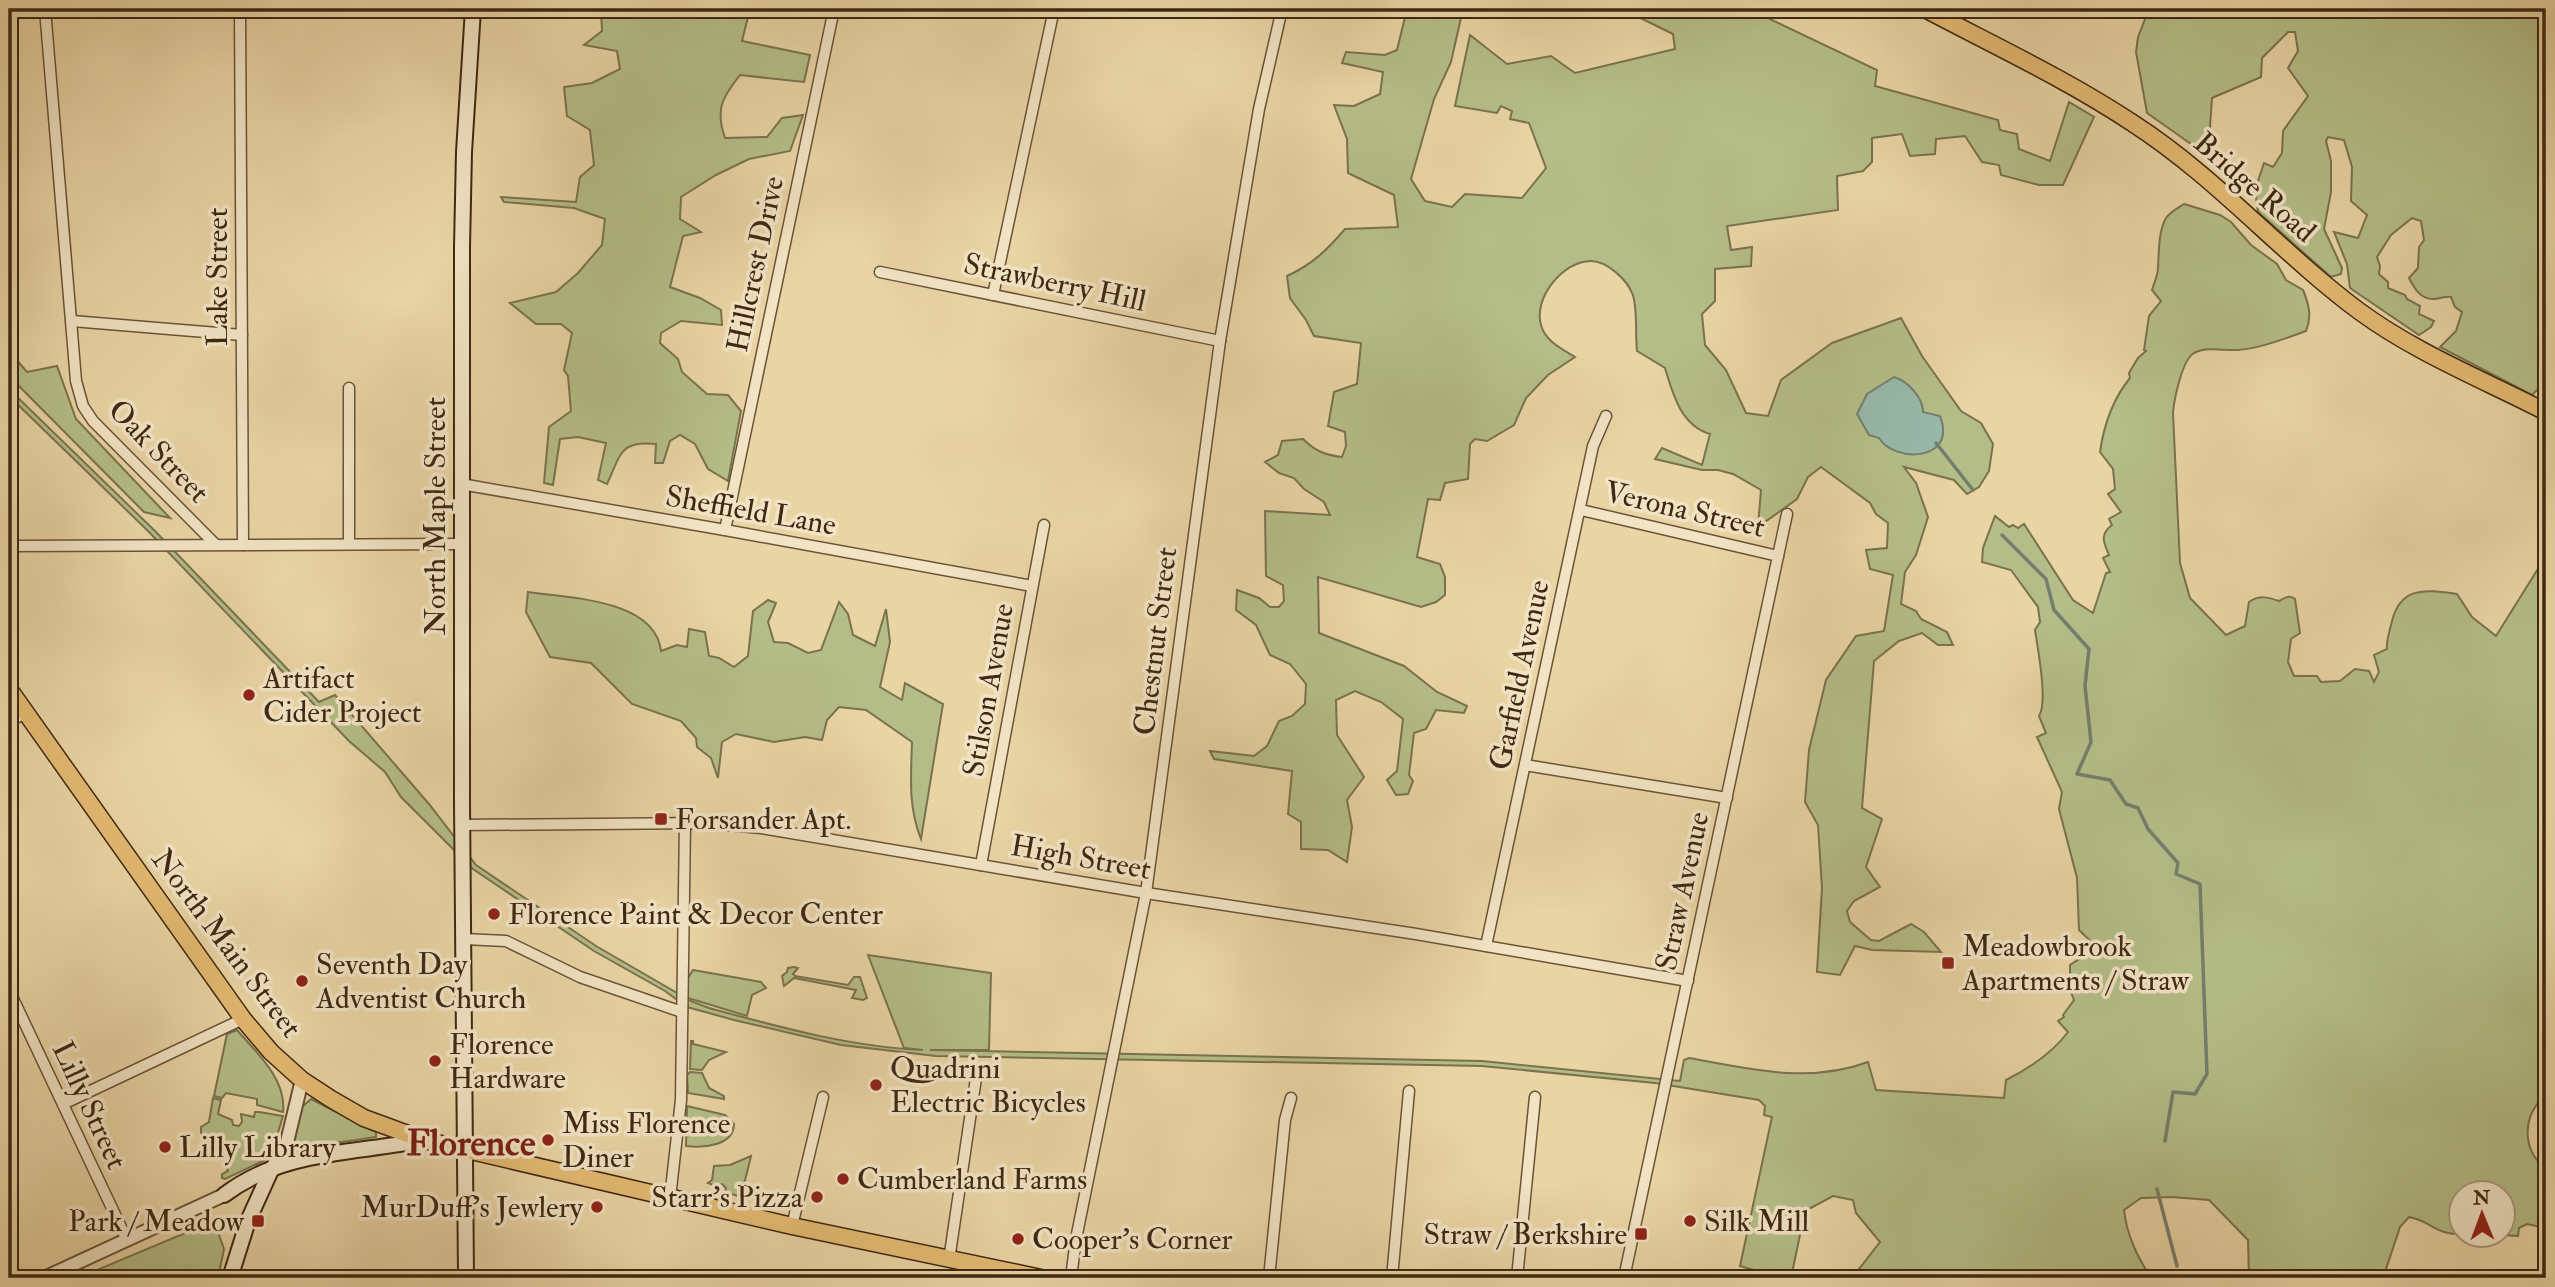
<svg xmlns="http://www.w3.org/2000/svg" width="2555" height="1287" viewBox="0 0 2555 1287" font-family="'IM FELL Double Pica',serif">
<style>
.green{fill:#b4bd87;stroke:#7a724d;stroke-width:2}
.water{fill:#97b8a9;stroke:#747e6d;stroke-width:2}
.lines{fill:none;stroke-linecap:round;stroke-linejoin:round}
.stream{stroke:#747e6d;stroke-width:3.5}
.minor-casing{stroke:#6a5337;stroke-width:13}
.tertiary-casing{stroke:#6a5337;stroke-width:16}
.secondary-casing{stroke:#3f2813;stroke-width:18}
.primary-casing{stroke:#3f2813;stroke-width:19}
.trunk-casing{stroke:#3f2813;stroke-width:19}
.minor{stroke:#f1e3c4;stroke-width:10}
.tertiary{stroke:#f1e3c4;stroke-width:12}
.secondary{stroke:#f1e3c4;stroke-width:14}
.primary{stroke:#e4ba72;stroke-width:16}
.trunk{stroke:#e4ba72;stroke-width:16}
.poi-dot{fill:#8f2418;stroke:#f1e3c4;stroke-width:2.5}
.labels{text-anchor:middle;stroke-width:7;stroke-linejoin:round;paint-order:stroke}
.street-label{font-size:30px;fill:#3f2813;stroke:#f1e3c4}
.poi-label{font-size:30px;fill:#3f2813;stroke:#f1e3c4;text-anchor:start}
.district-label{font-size:37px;font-weight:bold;fill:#7a1f14;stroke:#f1e3c4}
</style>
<rect width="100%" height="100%" fill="#e9d4a4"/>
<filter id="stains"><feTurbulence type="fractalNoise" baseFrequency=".00286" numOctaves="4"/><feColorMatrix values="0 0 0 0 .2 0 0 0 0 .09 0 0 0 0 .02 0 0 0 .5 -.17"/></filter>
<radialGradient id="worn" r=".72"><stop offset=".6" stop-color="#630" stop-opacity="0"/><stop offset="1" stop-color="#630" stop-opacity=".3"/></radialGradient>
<g class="green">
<path d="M601 9H750L742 41 810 55 804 82 740 75C722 98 715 109 725 138L767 137 782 118 803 115 790 151 749 159 716 175 681 197 680 219 701 232 683 236 670 287 700 298 721 310 722 325 681 321 661 333 660 343 678 359 682 372 707 394 728 395 741 411 728 481 708 469 695 444 680 435 670 441 663 463H655L656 444C619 440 621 455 607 484L598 480 606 443 578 437 560 439 553 485 544 483 549 427 571 411 568 376 564 370 572 333 561 324H536L510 303 556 292 578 273 602 245 605 219 574 208 504 202 501 197 576 202 580 177 594 165 590 130 567 116 564 87 592 83 620 69 617 51 584 45 602 31Z"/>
<path d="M1407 9H1463L1451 62 1434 99 1411 179 1425 201 1452 207 1465 194 1522 198 1546 168 1529 123 1510 119 1512 111 1501 106 1497 113 1455 106 1470 35 1507 64 1551 56 1575 73 1675 49 1673 34 1628 12 1633 9H1749L1877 70 1875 86 1998 120 2000 130 2017 134 2019 149 2050 161 2069 102 2094 117 2063 185H2039L2001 175 1999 165 1982 162 1965 136 1936 139 1935 154 1910 156 1902 134 1872 138V162L1863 171 1837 176 1838 210 1727 226 1731 250 1752 247 1751 266 1715 269V301L1702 314 1705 345 1726 370 1746 413 1768 416 1781 380 1832 343 1901 318 1922 356 1961 411 1981 423 1993 444 1989 471 1979 487 1967 494 1954 480 1904 467 1916 483 1928 517 1916 555 1905 572 1901 604 1916 611 1921 619 1947 632 1953 645H1938L1922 633 1899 641 1874 661 1862 808 1882 819 1866 867 1880 887 1854 901 1847 911 1850 922 1871 940 1879 941 1911 924 1924 932 1941 952 1872 950 1855 946 1840 975 1817 972 1822 888 1818 825 1805 802 1809 750 1826 680 1856 636 1884 631 1893 575 1870 569 1866 550 1887 548 1888 523 1876 514 1870 503 1821 467 1808 477 1797 499 1758 527 1761 490 1733 474 1718 470H1702L1655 459 1662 448 1702 465 1710 434C1681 425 1673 395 1665 368L1637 351C1635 335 1638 305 1632 293 1627 280 1607 261 1591 261 1563 261 1533 298 1541 325 1545 341 1562 349 1575 357L1548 375 1526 398 1514 425 1487 441 1475 439 1470 444 1468 479 1445 483 1440 500 1428 499 1417 557 1440 564 1445 577V595L1436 602 1421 607 1318 577 1319 633 1404 666 1437 692 1467 706 1464 713 1436 710 1426 729 1414 733 1409 775 1413 781 1408 794 1396 795 1387 780 1397 771 1403 719 1381 702 1355 691 1336 700 1337 735 1364 777 1347 800 1352 827 1347 862 1328 850 1301 849V822L1288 814 1292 771 1214 759 1210 751 1254 756 1267 746 1279 721 1292 716 1305 704 1306 684 1290 664 1270 655 1256 625 1236 610 1237 590 1259 598 1270 607H1279L1284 601 1283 585 1266 576 1265 511 1330 515 1324 502 1304 489 1294 478 1279 473 1265 462 1278 455 1282 441 1303 439C1315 451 1325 455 1342 457L1346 446 1345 432 1328 426 1334 392 1357 384 1361 343 1314 336 1306 320 1290 298 1287 276C1313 264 1327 250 1345 229L1398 227 1394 195 1348 173 1347 139 1334 105 1354 106 1380 94 1383 72 1342 63 1346 52 1385 55 1397 50Z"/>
<path d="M2149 9H2546V381L2532 395 2440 347 2456 331 2462 312 2455 307 2451 297C2444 296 2441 299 2434 299 2421 300 2414 288 2409 278L2418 268 2419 247 2424 240 2421 221 2412 218 2391 235 2377 257 2380 266 2379 274 2388 282V288L2405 295 2407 299 2420 306 2419 314 2434 321 2431 327 2419 335 2350 288 2347 264 2334 232 2358 238 2367 215 2351 201 2352 167 2344 140 2328 137 2326 141 2331 161V192L2324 229 2342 268 2341 274 2331 277 2258 212 2255 190 2264 163 2273 167 2282 153 2283 131 2308 96 2288 68 2298 51 2295 32H2288L2262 58 2261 77 2212 98 2208 156 2147 113 2136 52 2138 37Z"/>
<path d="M2184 204 2220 215 2231 222 2251 245 2277 264 2286 280 2303 290C2309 304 2312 317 2306 331 2284 339 2261 348 2238 350 2224 351 2207 346 2194 353 2182 360 2174 400 2173 413L2180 563 2190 598 2226 635 2245 626 2249 602C2259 595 2268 597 2279 601 2285 598 2289 594 2295 599L2300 633 2291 639 2288 662 2294 676H2317L2321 682 2340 681 2355 669 2369 671 2374 682 2379 672 2374 655 2387 649C2386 640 2390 630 2392 621 2401 585 2427 590 2457 594L2472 617 2496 636 2546 556V1095C2522 1115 2521 1149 2546 1169V1228L2527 1224 2519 1228 2518 1236 2501 1235 2502 1192H2460V1234C2436 1235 2431 1221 2409 1217L2400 1227 2383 1278H2249L2248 1240 2209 1200 2172 1197 2141 1198 2124 1210C2127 1236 2137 1256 2151 1278H1887L1873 1276 1852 1278 1880 1242 1856 1213 1853 1200 1833 1196 1805 1211 1791 1278H1782L1740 1266 1772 1117 1764 1115 1765 1106 1759 1100 1655 1083 1482 1066 936 1056 841 1045 734 1020 687 1007 665 991 594 951 473 869 401 797 385 772 349 741 148 531 9 396V389L156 532 319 702 335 695 429 804 476 865 596 946 691 1001 709 1008C779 1027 851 1047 923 1050L904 1048 868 955 991 973 989 1050H930L1482 1061 1680 1081 1684 1060 1689 1058C1749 1069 1809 1084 1868 1062L1876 1090 2004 1098 2006 1080C2028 1069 2053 1052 2068 1032L2058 1021 2064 1017 2063 1015 2074 1000 2070 990V965L2079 959 2073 953 2077 949 2091 954H2102L2103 953 2079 930 2077 878 2059 809 2062 792 2037 737 2046 733 2039 716C2048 702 2038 650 2035 630L2040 622 2038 607 2011 570 1982 562 1983 548 1995 516 2009 527 2013 525 2018 528 2024 524 2073 600 2093 613 2106 573 2110 572 2103 558 2109 555C2104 543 2099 535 2112 525L2109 519 2121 512 2108 494 2115 489 2113 469 2100 452C2104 424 2112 400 2130 378L2129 373 2138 358 2146 351 2144 350 2149 316 2161 301 2152 290C2154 283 2158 275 2158 268 2159 254 2158 232 2166 218 2170 212 2178 208 2184 204Z"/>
<path d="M9 351 27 372 57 366 76 419 170 518 144 512 9 376Z"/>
<path d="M528 592C568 598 655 599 661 651L677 645 687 647 689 629 705 632 709 656 719 658 734 667 748 656 753 611 768 600 776 603 768 622 774 642 788 643 808 653 821 650 839 602 848 614 853 635 875 646 886 609 890 642 880 687 902 700 905 683 943 704 921 839C908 807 911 776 912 742L866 710 839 707 827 720 822 740 805 737 774 742 736 734 722 742 718 778 711 758 697 747 696 738 681 721 632 704 591 663 550 657 526 612Z"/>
<path d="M794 967 798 968 793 974 795 976 848 985 854 977H860L867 998 863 1000 852 998 856 990 794 978 784 986 782 976 787 972 788 968Z"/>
<path d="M693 970 761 982 766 988 752 995 747 1016 688 998V978Z"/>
<path d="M237 1030C255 1051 287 1079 283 1112L257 1105V1099L226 1093 222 1098 214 1096 227 1034Z"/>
<path d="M691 1041H693V1044L726 1052 709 1060 702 1070 690 1069Z"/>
<path d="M690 1072 702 1073 709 1088 724 1096V1099L688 1093 687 1075Z"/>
<path d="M213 1098 221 1100 218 1114 232 1120 233 1125 239 1126 242 1122 241 1114 254 1117 255 1112H259L283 1116 276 1139 267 1159 225 1179 222 1178V1174L228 1171 214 1138 206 1141 201 1133V1127L209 1122Z"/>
<path d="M311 1099 376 1132V1137L302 1148 296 1144 295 1138 302 1107Z"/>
<path d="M687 1106 725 1115 734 1124C734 1146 703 1148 686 1146Z"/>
<path d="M751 1156 741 1197 725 1192 726 1188 722 1184 715 1186 708 1183 712 1180 714 1166 730 1165Z"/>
<path d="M197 1228 218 1232 224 1249 218 1278H78Z"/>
</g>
<path class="water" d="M1894 377C1908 381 1923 398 1923 412L1940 416C1958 462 1894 463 1879 438L1869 435 1857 414 1867 394Z"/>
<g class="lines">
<g class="stream">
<path d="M1936 443 1973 490"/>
<path d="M2002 535 2046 579 2054 610 2089 649 2085 686 2091 742 2077 774 2110 780 2126 804 2138 808 2148 829 2178 863 2176 874 2200 884 2207 1074 2195 1094 2173 1092 2165 1141"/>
<path d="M2157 1189 2177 1266"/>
</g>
<g class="minor-casing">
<g id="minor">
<path d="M45 9 76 381 83 406 93 421 215 544"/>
<path d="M240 9 243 545"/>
<path d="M880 272 1220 341"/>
<path d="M993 295 1054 9"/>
<path d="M72 321 242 335"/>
<path d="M349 388V544"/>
<path d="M461 484 725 530 1032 586"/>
<path d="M1581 510 1778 556"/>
<path d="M725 530 834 9"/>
<path d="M9 546 461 544"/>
<path d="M9 721 26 713"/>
<path d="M1525 765 1727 798"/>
<path d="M463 825 706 823 761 828 1146 893 1416 934 1688 981"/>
<path d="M981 865 1044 525"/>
<path d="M464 939 506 941 580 977 682 1012"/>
<path d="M1486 946 1593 446 1606 416"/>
<path d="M9 990 127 1240"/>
<path d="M63 1104 243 1019"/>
<path d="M670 1198 681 1100 685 823"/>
<path d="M792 1226 823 1097"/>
<path d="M949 1260 976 1078"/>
<path d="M1071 1278 1076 1239 1146 893 1220 341 1259 109 1282 9"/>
<path d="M1269 1278 1285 1120 1291 1098"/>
<path d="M1392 1278 1409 1091"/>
<path d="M1517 1278 1535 1097"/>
<path d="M1624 1278 1787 514"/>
</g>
</g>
<g class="tertiary-casing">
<g id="tertiary">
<path d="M272 1168 287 1142 302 1080"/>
<path d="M44 1278 224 1195"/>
</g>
</g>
<g class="secondary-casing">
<g id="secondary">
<path d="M224 1195C285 1149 354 1154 424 1140"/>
<path d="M230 1278 248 1221 272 1168"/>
<path d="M466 1278 462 801V247L464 152 473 9"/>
</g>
</g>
<g class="primary-casing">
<path id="primary" d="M1925 9C1995 46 2068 80 2134 124 2216 177 2281 253 2359 311 2416 353 2484 380 2546 412"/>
</g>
<g class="trunk-casing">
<path id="trunk" d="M9 689 243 1019 271 1052 302 1080 331 1099 364 1118 424 1140 792 1226 1041 1278"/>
</g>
<use href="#minor" class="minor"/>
<use href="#tertiary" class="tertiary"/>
<use href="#secondary" class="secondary"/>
<use href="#primary" class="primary"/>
<use href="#trunk" class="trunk"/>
</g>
<g class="poi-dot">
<circle cx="249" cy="695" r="7"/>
<rect x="654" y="812" width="14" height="14" rx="3.5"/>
<circle cx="494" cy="914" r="7"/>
<rect x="1941" y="956" width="14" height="14" rx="3.5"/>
<circle cx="302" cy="981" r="7"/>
<circle cx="435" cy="1061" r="7"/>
<circle cx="876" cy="1085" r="7"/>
<circle cx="548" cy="1140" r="7"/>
<circle cx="165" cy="1147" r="7"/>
<circle cx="843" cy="1179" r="7"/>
<circle cx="817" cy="1197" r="7"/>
<circle cx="597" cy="1207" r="7"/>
<rect x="251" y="1214" width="14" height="14" rx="3.5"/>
<circle cx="1690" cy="1221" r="7"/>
<rect x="1634" y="1227" width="14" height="14" rx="3.5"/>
<circle cx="1018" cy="1239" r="7"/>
</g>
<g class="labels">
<g class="street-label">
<text transform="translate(2255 187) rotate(41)" y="10">Bridge Road</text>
<text transform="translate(755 264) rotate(-78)" y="10">Hillcrest Drive</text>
<text transform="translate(217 277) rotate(-90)" y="10">Lake Street</text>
<text transform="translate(1055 282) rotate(12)" y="10">Strawberry Hill</text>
<text transform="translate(159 451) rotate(46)" y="10">Oak Street</text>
<text transform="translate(1685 509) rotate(13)" y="10">Verona Street</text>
<text transform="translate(751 510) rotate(10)" y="10">Sheffield Lane</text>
<text transform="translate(435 516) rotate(-90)" y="10">North Maple Street</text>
<text transform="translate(1155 641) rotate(-83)" y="10">Chestnut Street</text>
<text transform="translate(1519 675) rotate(-78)" y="10">Garfield Avenue</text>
<text transform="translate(988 690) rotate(-80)" y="10">Stilson Avenue</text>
<text transform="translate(1081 857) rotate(10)" y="10">High Street</text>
<text transform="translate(1682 891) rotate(-78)" y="10">Straw Avenue</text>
<text transform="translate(227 943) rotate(53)" y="10">North Main Street</text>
<text transform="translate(90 1105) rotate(65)" y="10">Lilly Street</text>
</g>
<g class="poi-label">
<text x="263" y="688">Artifact<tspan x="263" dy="34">Cider Project</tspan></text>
<text x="675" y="829">Forsander Apt.</text>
<text x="508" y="924">Florence Paint &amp; Decor Center</text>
<text x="1962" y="956">Meadowbrook<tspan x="1962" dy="34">Apartments / Straw</tspan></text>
<text x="316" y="974">Seventh Day<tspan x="316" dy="34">Adventist Church</tspan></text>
<text x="449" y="1054">Florence<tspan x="449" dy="34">Hardware</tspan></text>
<text x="890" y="1078">Quadrini<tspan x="890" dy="34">Electric Bicycles</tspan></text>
<text x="562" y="1133">Miss Florence<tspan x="562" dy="34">Diner</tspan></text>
<text x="179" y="1157">Lilly Library</text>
<text x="857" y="1189">Cumberland Farms</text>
<text x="803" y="1207" text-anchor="end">Starr's Pizza</text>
<text x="583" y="1217" text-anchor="end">MurDuff's Jewlery</text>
<text x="244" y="1231" text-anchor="end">Park / Meadow</text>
<text x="1704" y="1231">Silk Mill</text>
<text x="1627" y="1244" text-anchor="end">Straw / Berkshire</text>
<text x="1032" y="1249">Cooper's Corner</text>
</g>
<g class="district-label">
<text x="471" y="1155">Florence</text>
</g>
</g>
<rect width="2555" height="1287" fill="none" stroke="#e9d4a4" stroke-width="35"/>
<rect x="10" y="10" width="2534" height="1266" fill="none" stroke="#3f2813" stroke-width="3.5"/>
<rect x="18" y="18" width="2520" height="1252" fill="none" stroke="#3f2813" stroke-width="2"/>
<g transform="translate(2482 1214) rotate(359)"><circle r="33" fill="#f1e3c4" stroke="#aa987d" stroke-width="2"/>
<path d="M0-5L12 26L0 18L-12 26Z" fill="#8f2418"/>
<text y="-10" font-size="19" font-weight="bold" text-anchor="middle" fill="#3f2813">N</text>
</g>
<rect width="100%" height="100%" filter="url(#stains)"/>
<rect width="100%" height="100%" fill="url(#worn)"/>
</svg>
